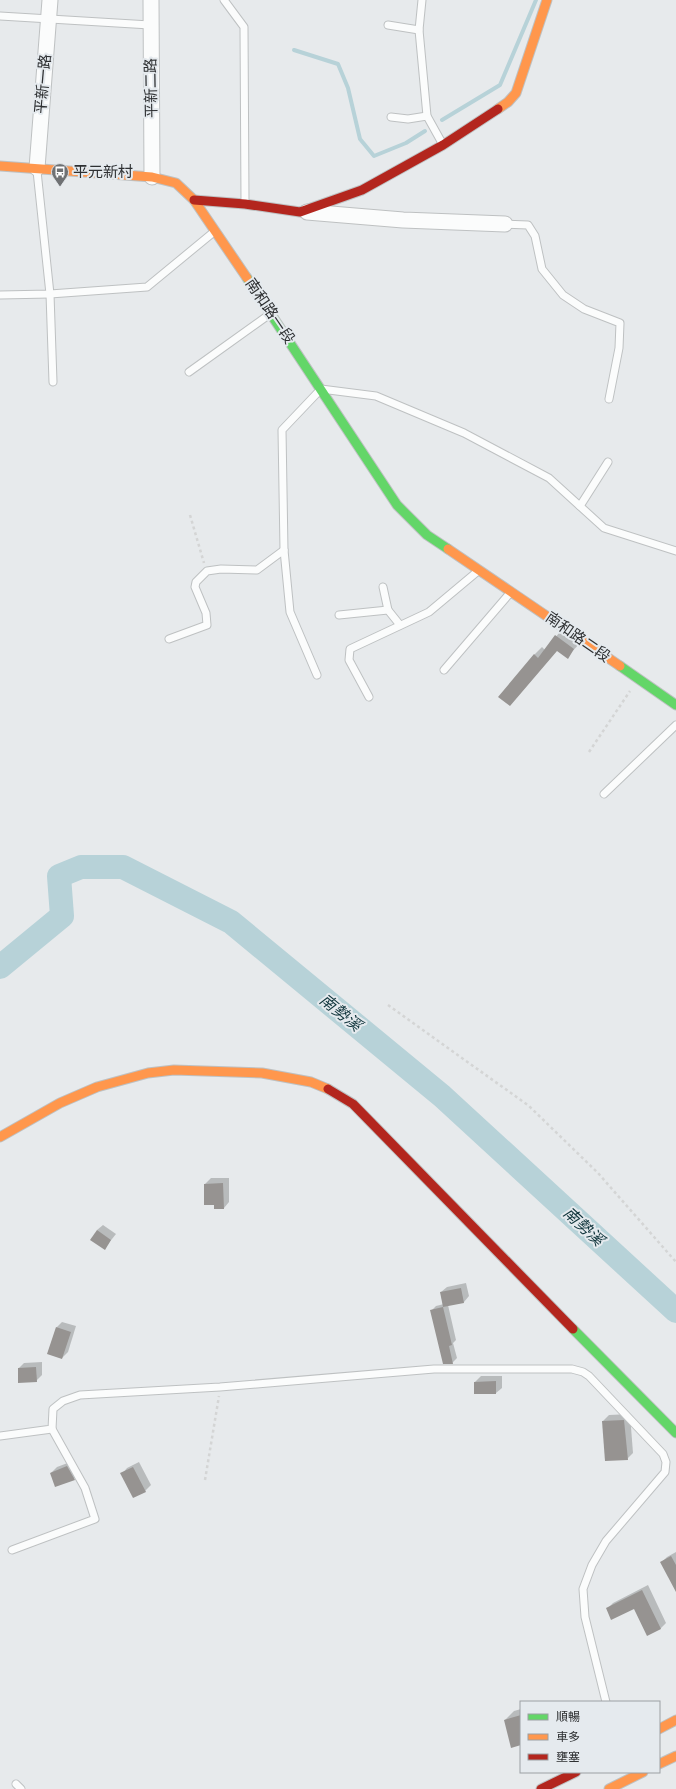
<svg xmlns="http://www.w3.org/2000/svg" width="676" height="1789" viewBox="0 0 676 1789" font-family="'Alegreya Sans','Noto Sans TC',sans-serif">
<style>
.shadow{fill:#0003}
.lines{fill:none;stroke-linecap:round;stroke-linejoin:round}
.stream{stroke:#b7d2d8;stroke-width:4}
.river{stroke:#b7d2d8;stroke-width:24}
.building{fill:#969391}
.lane-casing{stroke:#bec1c2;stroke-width:9}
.street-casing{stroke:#bec1c2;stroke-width:17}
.fast-casing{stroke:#bec1c2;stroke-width:11}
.slow-casing{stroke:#bec1c2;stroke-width:11}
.jam-casing{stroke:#bec1c2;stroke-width:11}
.path{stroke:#d4d5d5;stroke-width:2.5;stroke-dasharray:3 3;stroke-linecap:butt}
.lane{stroke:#fbfcfc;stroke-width:7}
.street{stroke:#fbfcfc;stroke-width:15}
.fast{stroke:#63d668;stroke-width:9}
.slow{stroke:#ff974d;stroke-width:9}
.jam{stroke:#b3261e;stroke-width:9}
.labels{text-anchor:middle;stroke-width:4;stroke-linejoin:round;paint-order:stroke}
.street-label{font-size:15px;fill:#2e3032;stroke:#e5eaee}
.poi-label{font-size:15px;fill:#2e3032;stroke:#e5eaee;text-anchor:start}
.water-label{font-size:16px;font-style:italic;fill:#0f343b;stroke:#e5eaee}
</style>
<rect width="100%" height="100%" fill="#e7eaec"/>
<g class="shadow">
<path d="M564 627 582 641 567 657 557 650 517 697 534 655 542 647 545 650Z"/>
<path d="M211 1178H229V1202L224 1208 215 1204H205V1184Z"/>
<path d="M103 1225 116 1234 104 1249 97 1230Z"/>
<path d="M466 1283 469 1296 464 1302 448 1305 456 1340 453 1343 457 1358 452 1363 431 1311 436 1306 444 1304 441 1292 447 1287Z"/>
<path d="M62 1322 76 1326 68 1352 62 1358 57 1327Z"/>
<path d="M42 1362V1375L36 1381 19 1368 24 1363Z"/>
<path d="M481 1376H502V1388L496 1393 475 1382Z"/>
<path d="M630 1414 633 1453 627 1459 603 1421 609 1415Z"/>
<path d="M73 1461 80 1474 74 1479 51 1473 57 1467Z"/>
<path d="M139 1462 151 1485 145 1491 122 1474 127 1468Z"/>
<path d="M676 1552V1587L661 1563 667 1557Z"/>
<path d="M648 1585 666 1623 660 1629 634 1607 607 1609 613 1603Z"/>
<path d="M521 1709V1744L505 1720 514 1711Z"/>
</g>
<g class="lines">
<g class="stream">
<path d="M294 50 338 64 348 88 360 139 374 156 406 143 425 131"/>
<path d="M442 120 500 85 536 0"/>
</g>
<path class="river" d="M0 967 62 916 59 876 81 867H123L231 922 442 1096 676 1311"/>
</g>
<g class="building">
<path d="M555 635 574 649 568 659 557 651 510 706 498 697 534 654 538 658Z"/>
<path d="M223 1183 224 1209H214V1205H204V1184Z"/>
<path d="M97 1230 111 1240 105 1250 90 1240Z"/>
<path d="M461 1288 464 1303 443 1307 440 1292Z"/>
<path d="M443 1307 452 1345 449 1346 453 1364H443L430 1310Z"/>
<path d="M56 1327 71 1332 62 1359 47 1354Z"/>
<path d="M36 1367 37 1382 18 1383V1368Z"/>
<path d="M496 1381V1394H474V1382Z"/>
<path d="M624 1420 628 1460 605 1461 602 1421Z"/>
<path d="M67 1466 75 1480 55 1487 50 1473Z"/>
<path d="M133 1467 146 1492 133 1498 120 1473Z"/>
<path d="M671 1556 676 1565V1592L660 1562Z"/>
<path d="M642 1590 661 1629 647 1636 634 1609 611 1620 606 1608Z"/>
<path d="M521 1715V1745L511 1748 504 1720Z"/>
</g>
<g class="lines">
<g class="lane-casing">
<g id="lane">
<path d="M224 0 244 27 245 202"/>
<path d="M422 0 419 30 427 116 442 143"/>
<path d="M0 16 150 25"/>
<path d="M388 25 419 30"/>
<path d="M391 117 408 119 427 116"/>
<path d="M37 171 50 294 53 382"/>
<path d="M505 224 528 225 535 236 542 269 563 295 584 309 620 323 619 348 609 399"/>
<path d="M0 295 50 294 147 287 215 231"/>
<path d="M189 372 270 314"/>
<path d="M580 506 608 462"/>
<path d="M383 587 388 610"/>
<path d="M339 615 388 610 400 625"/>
<path d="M169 639 207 625 206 613 195 587 196 582 207 571 221 569 257 570 284 550"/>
<path d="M444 670 510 593"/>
<path d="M317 675 290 612 284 550 282 430 321 389 376 396 464 433 549 478 604 528 676 551"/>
<path d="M369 697 349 660 350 649 429 612 478 571"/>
<path d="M604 794 676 725"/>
<path d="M0 1436 52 1429 53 1409 63 1401 80 1395 220 1387 434 1369H572L583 1372 589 1376 663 1454 666 1462 665 1472 606 1541 592 1565 583 1589 585 1617 606 1702"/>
<path d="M12 1550 95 1519 85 1488 52 1429"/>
<path d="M16 1784 21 1789"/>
</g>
</g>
<g class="street-casing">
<g id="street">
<path d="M151 0 152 177"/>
<path d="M37 168 50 0"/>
<path d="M307 212 403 220 505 224"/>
</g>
</g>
<g class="fast-casing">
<g id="fast">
<path d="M247 278 397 505 427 535 448 549"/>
<path d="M620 666 676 705"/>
<path d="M573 1329 676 1433"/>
</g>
</g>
<g class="slow-casing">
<g id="slow">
<path d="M498 109 508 102 516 93 547 0"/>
<path d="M0 166 152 177 176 183 194 200 247 278"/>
<path d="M448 549 620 666"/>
<path d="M0 1137 60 1103 97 1087 148 1073 174 1070 262 1073 311 1082 328 1089"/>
<path d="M659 1729 676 1720"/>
<path d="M659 1764 676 1756"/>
<path d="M609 1789 643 1772"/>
</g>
</g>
<g class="jam-casing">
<g id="jam">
<path d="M194 200 245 204 300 212 362 190 443 145 498 109"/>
<path d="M328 1089 353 1104 573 1329"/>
<path d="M541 1789 576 1772"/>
</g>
</g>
<g class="path">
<path d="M190 515 204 563"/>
<path d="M589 752 630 691"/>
<path d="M388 1005 529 1106 598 1173 676 1262"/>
<path d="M205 1480 219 1396"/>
</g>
<use href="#lane" class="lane"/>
<use href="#street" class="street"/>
<use href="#fast" class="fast"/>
<use href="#slow" class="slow"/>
<use href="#jam" class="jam"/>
</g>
<defs>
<g id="bus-pin" transform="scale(0.9)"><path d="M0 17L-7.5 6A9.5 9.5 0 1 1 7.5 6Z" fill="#6f7173" stroke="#e5eaee"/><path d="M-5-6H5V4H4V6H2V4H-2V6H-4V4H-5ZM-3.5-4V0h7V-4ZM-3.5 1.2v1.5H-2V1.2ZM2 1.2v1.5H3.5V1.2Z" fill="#fff"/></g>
</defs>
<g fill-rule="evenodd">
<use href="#bus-pin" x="60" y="172"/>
</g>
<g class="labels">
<g class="street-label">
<text transform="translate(43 84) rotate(-85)" y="5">平新一路</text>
<text transform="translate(151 88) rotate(-91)" y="5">平新二路</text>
<text transform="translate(270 311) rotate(56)" y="5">南和路一段</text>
<text transform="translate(578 637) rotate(35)" y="5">南和路二段</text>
</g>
<g class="poi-label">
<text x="73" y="177">平元新村</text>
</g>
<g class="water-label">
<text transform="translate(341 1012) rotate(39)" y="6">南勢溪</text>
<text transform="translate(584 1226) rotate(43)" y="6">南勢溪</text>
</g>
</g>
<rect x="520" y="1701" width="140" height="72" fill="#e5eaee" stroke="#9ca0a3"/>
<rect x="528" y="1714" width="20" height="6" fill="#63d668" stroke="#9ca0a3"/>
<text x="556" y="1721" font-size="12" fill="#2e3032">順暢</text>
<rect x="528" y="1734" width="20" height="6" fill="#ff974d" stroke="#9ca0a3"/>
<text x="556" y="1741" font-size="12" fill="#2e3032">車多</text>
<rect x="528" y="1754" width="20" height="6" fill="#b3261e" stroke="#9ca0a3"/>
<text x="556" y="1761" font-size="12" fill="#2e3032">壅塞</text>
</svg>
